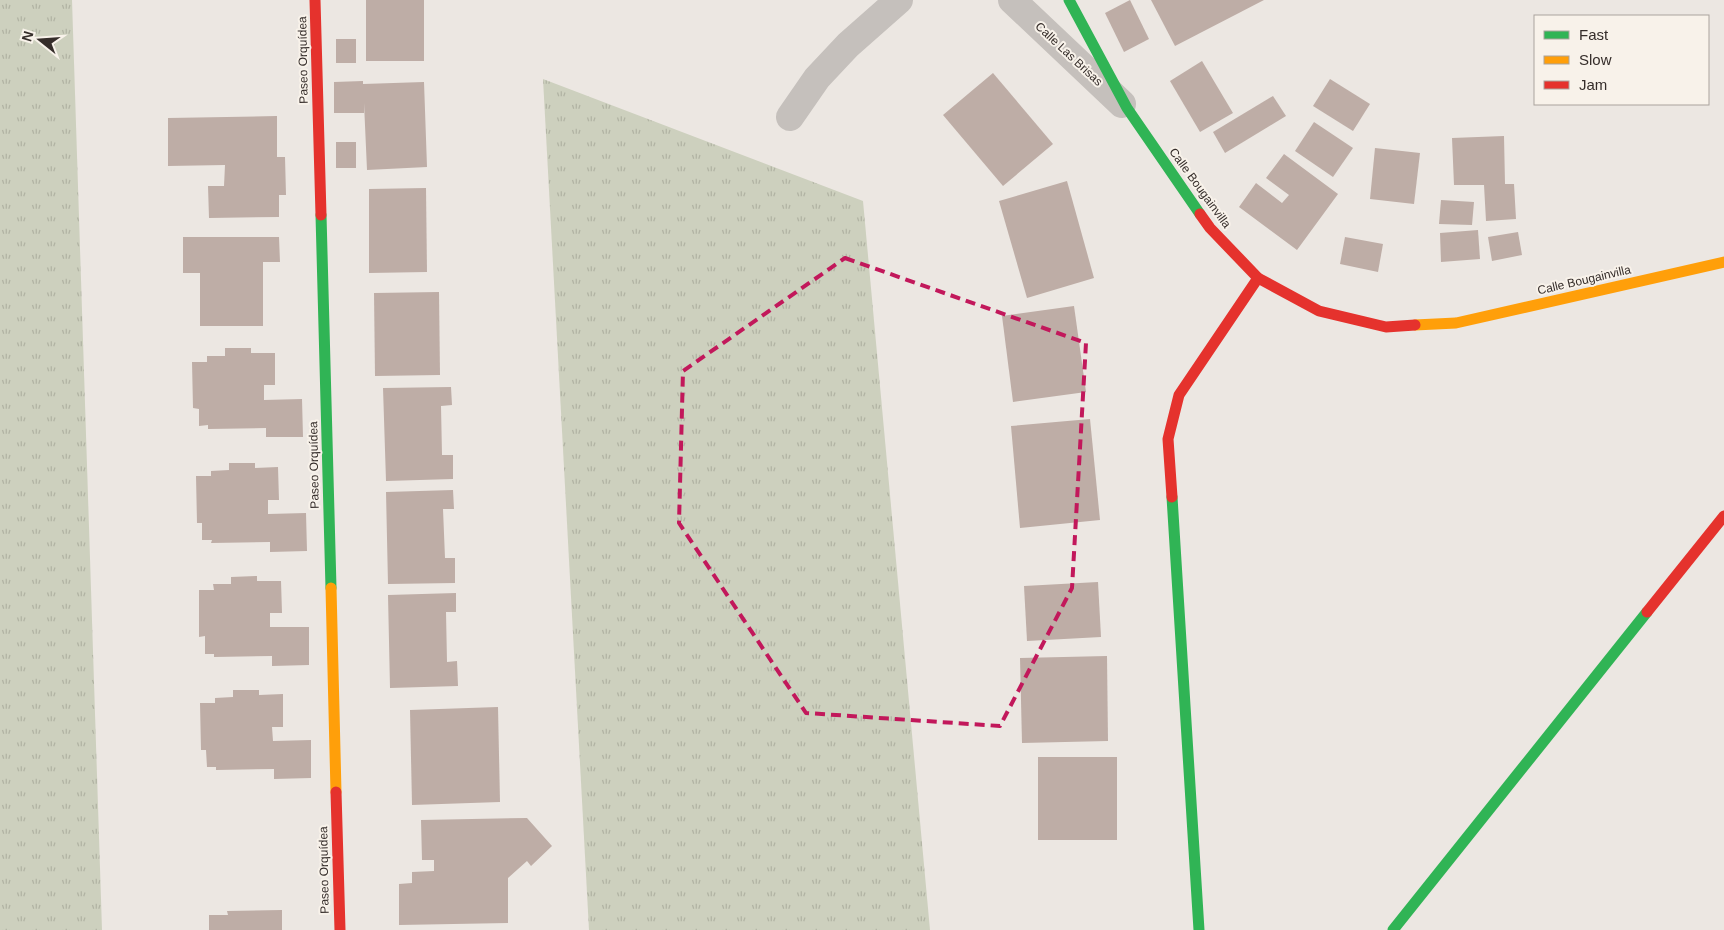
<svg xmlns="http://www.w3.org/2000/svg" width="1724" height="930" viewBox="0 0 1724 930" font-family="Helvetica,sans-serif">
<style>
.grass{fill:url(#grass-tufts)}
.building{fill:#beada6}
.lines{fill:none;stroke-linecap:round;stroke-linejoin:round}
.street{stroke:#c5c0bc;stroke-width:28}
.fast{stroke:#30b455;stroke-width:11}
.slow{stroke:#ff9f0a;stroke-width:11}
.jam{stroke:#e5322d;stroke-width:11}
.marked{fill:none;stroke:#c2185b;stroke-width:4;stroke-dasharray:10 6;stroke-linejoin:round}
.labels{text-anchor:middle;stroke-width:4;stroke-linejoin:round;paint-order:stroke}
.street-label{font-size:12px;fill:#352d2a;stroke:#f8f2ea}
</style>
<defs>
<pattern id="grass-tufts" width="24" height="20" patternUnits="userSpaceOnUse" patternTransform="scale(1.25)"><rect width="24" height="20" fill="#cdd0be"/><path d="M3 7l-1-3M5 7V3M7 7l1-3M15 17l-1-3M17 17v-4M19 17l1-3" fill="none" stroke="#b1b3a3"/></pattern>
</defs>
<rect width="100%" height="100%" fill="#ece7e2"/>
<g class="grass">
<path d="M0 0H72L102 930H0Z"/>
<path d="M543 79 863 201 930 930H589Z"/>
</g>
<g class="building">
<rect x="366" y="0" width="58" height="61"/>
<path d="M1130 0 1149 39 1124 52 1105 13Z"/>
<path d="M1151 0H1264L1175 46Z"/>
<rect x="336" y="39" width="20" height="24"/>
<path d="M1202 61 1233 113 1200 132 1170 81Z"/>
<path d="M993 73 1053 144 1003 186 943 115Z"/>
<path d="M1330 79 1370 104 1353 131 1313 106Z"/>
<path d="M363 81V84L424 82 427 167 367 170 364 103V113H334V82Z"/>
<path d="M1273 96 1286 116 1225 153 1213 132Z"/>
<path d="M277 116V157H285L286 195H279V217L209 218 208 186H224L225 165 168 166V118Z"/>
<path d="M1314 122 1353 148 1333 177 1295 151Z"/>
<path d="M1504 136 1505 184H1500H1514L1516 219 1486 221 1484 185H1454L1452 138Z"/>
<rect x="336" y="142" width="20" height="26"/>
<path d="M1375 148 1420 153 1414 204 1370 199Z"/>
<path d="M1284 154 1338 194 1297 250 1239 207 1256 183 1282 203 1289 195 1266 178Z"/>
<path d="M1067 181 1094 278 1027 298 999 201Z"/>
<path d="M426 188 427 272 369 273V189Z"/>
<path d="M1441 200 1474 202 1472 225 1439 224Z"/>
<path d="M1478 230 1480 259 1441 262 1440 233Z"/>
<path d="M1518 232 1522 255 1492 261 1488 237Z"/>
<path d="M183 237H279L280 262H263V326H200V273H183Z"/>
<path d="M1345 237 1383 244 1378 272 1340 264Z"/>
<path d="M439 292 440 375 375 376 374 293Z"/>
<path d="M1074 306 1086 392 1013 402 1002 316Z"/>
<path d="M225 348H251V353H275V385H264V400L302 399 303 437H266V428L208 429V425L199 426V409L193 408 192 362H207V356H225Z"/>
<path d="M451 387 452 405 441 406 442 455H453V479L386 481 383 388Z"/>
<path d="M1090 419 1100 520 1020 528 1011 426Z"/>
<path d="M229 463H255V468L278 467 279 500H268V514L306 513 307 551 270 552V542L211 543 212 540H202V523H197L196 476H211V471L229 470Z"/>
<path d="M453 490 454 509H443L445 558H455V583L388 584 386 492Z"/>
<path d="M257 576V581H281L282 613H270V627H309V665L272 666V656L214 657V654H205V636L199 637V590H214L213 584H231V577Z"/>
<path d="M1098 582 1101 637 1027 641 1024 586Z"/>
<path d="M456 593V612H446L447 662 457 661 458 686 390 688 388 595Z"/>
<path d="M1107 656 1108 741 1022 743 1020 658Z"/>
<path d="M233 690H259V695L283 694V727H272L273 741 311 740V778L274 779V769L216 770V767H207L206 750H201L200 703H215V698L233 697Z"/>
<path d="M498 707 500 802 412 805 410 710Z"/>
<rect x="1038" y="757" width="79" height="83"/>
<path d="M527 818 552 846 531 866 527 861 508 878V923L399 925V884L412 883V872L434 871V860H422L421 820Z"/>
<path d="M282 910V930H209V915H228L227 911Z"/>
</g>
<g class="lines">
<g class="street">
<path d="M1012 0 1122 104"/>
<path d="M790 117 817 78 848 45 899 0"/>
</g>
<g class="fast">
<path d="M1069 0 1127 108 1200 214"/>
<path d="M321 215 331 588"/>
<path d="M1172 497 1199 930"/>
<path d="M1393 930 1647 612"/>
</g>
<g class="slow">
<path d="M1415 325 1456 323 1724 262"/>
<path d="M331 588 336 792"/>
</g>
<g class="jam">
<path d="M315 0 321 215"/>
<path d="M1200 214 1210 228 1258 278 1319 311 1386 327 1415 325"/>
<path d="M1172 497 1168 439 1179 395 1258 278"/>
<path d="M1647 612 1724 516"/>
<path d="M336 792 340 930"/>
</g>
</g>
<path class="marked" d="M845 258 1086 343 1072 588 1000 726 806 713 679 523 683 371Z"/>
<g class="labels">
<g class="street-label">
<text transform="translate(1069 54) rotate(43)" y="4">Calle Las Brisas</text>
<text transform="translate(303 60) rotate(-91)" y="4">Paseo Orquídea</text>
<text transform="translate(1200 188) rotate(54)" y="4">Calle Bougainvilla</text>
<text transform="translate(1584 280) rotate(-13)" y="4">Calle Bougainvilla</text>
<text transform="translate(314 465) rotate(-91)" y="4">Paseo Orquídea</text>
<text transform="translate(324 870) rotate(-91)" y="4">Paseo Orquídea</text>
</g>
</g>
<rect x="1534" y="15" width="175" height="90" fill="#f8f2ea" stroke="#aaa39d"/>
<rect x="1544" y="31" width="25" height="8" fill="#30b455" stroke="#aaa39d"/>
<text x="1579" y="40" font-size="15" fill="#352d2a">Fast</text>
<rect x="1544" y="56" width="25" height="8" fill="#ff9f0a" stroke="#aaa39d"/>
<text x="1579" y="65" font-size="15" fill="#352d2a">Slow</text>
<rect x="1544" y="81" width="25" height="8" fill="#e5322d" stroke="#aaa39d"/>
<text x="1579" y="90" font-size="15" fill="#352d2a">Jam</text>
<g transform="translate(40 40) rotate(287)" stroke="#f8f2ea" stroke-width="4" paint-order="stroke">
<path d="M0-4L9 19L0 12L-9 19Z" fill="#352d2a"/>
<text y="-8" font-size="14" font-weight="bold" text-anchor="middle" fill="#352d2a">N</text>
</g>
</svg>
